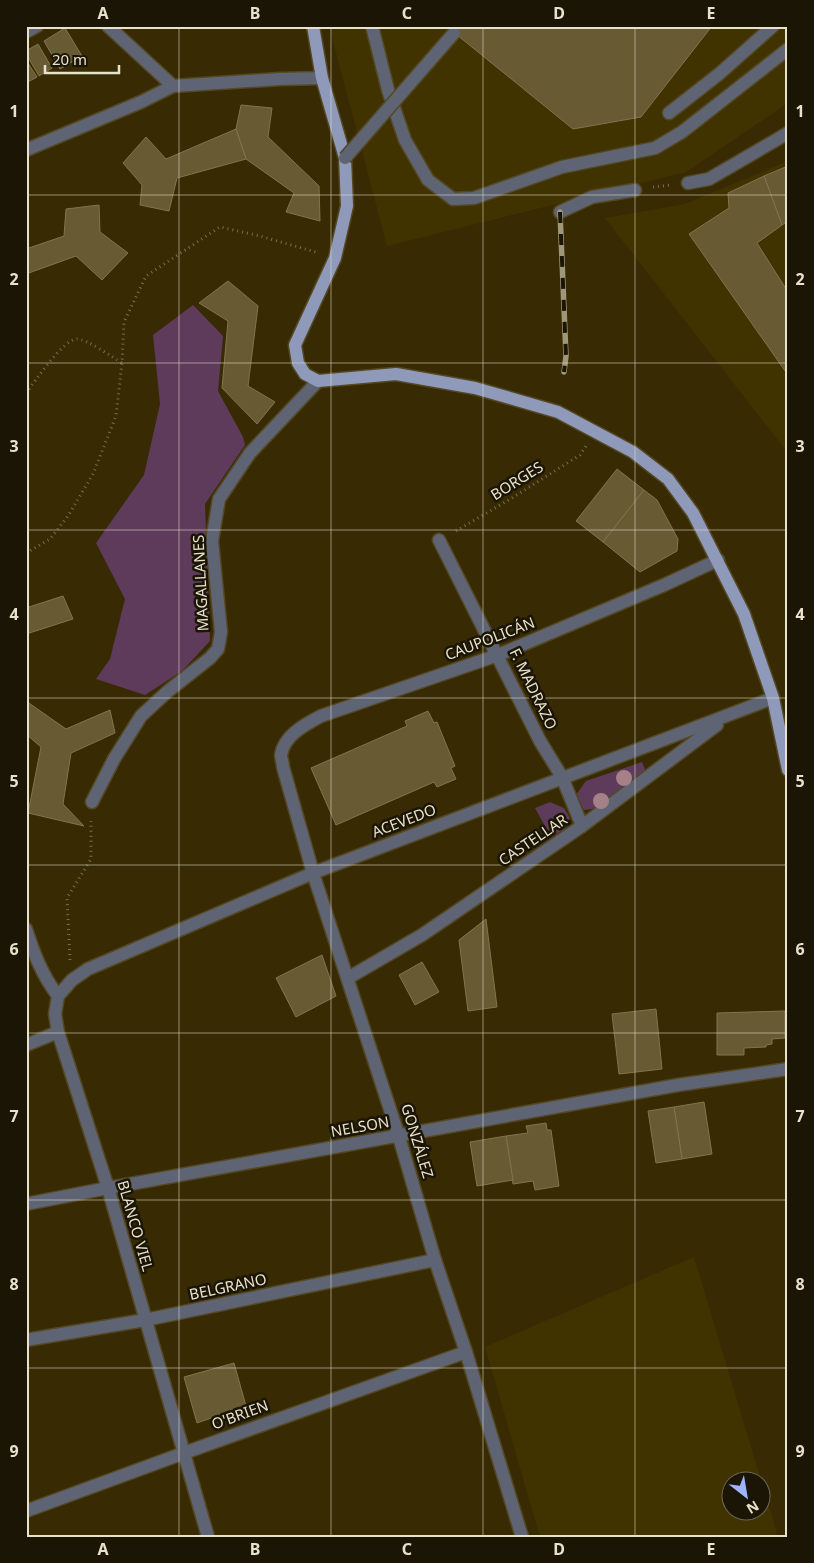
<svg xmlns="http://www.w3.org/2000/svg" width="814" height="1563" viewBox="0 0 814 1563" font-family="'Noto Sans',sans-serif">
<style>
.built{fill:#413300}
.green{fill:#5e3b5a}
.building{fill:#685b34;stroke:#82744d}
.lines{fill:none;stroke-linecap:round;stroke-linejoin:round}
.minor-casing{stroke:#544823;stroke-width:15}
.major-casing{stroke:#544823;stroke-width:15}
.path{stroke:#796e4d;stroke-width:3;stroke-dasharray:1 4;stroke-linecap:butt}
.minor{stroke:#5e6474;stroke-width:12}
.major{stroke:#8f99ba;stroke-width:12}
.rail-casing{stroke:#a09679;stroke-width:5.5}
.rail{stroke:#1a1505;stroke-width:4;stroke-dasharray:11;stroke-linecap:butt}
.minor-bridge-casing{stroke:#544823;stroke-width:15;stroke-linecap:butt}
.minor-bridge{stroke:#5e6474;stroke-width:12}
.tree{fill:#a58089}
.grid{fill:none;stroke:#e8e1cc;stroke-width:1;stroke-opacity:0.55}
.labels{text-anchor:middle;stroke-width:5;stroke-linejoin:round;paint-order:stroke}
.street-label{font-size:15px;fill:#e8e1cc;stroke:#1a1505}
.neatline{fill:none;stroke:#e8e1cc;stroke-width:2}
.grid-label{font-size:16px;text-anchor:middle;font-weight:bold;fill:#e8e1cc}
</style>
<rect width="100%" height="100%" fill="#382b03"/>
<g class="built">
<path d="M329 26H788V103L686 172 387 246Z"/>
<path d="M788 161V453L605 218 685 204Z"/>
<path d="M694 1257 761 1480H732V1510H762V1482L778 1537H540L485 1347Z"/>
</g>
<g class="green">
<path d="M193 305 223 336 218 391 243 437 245 445 205 504 210 641 182 671 145 695 96 679 110 659 125 599 96 543 144 475 160 404 153 335Z"/>
<path d="M642 762 646 772 599 808 584 810 576 795 586 781Z"/>
<path d="M550 802 564 808 570 818 565 829 551 837 535 808Z"/>
</g>
<g class="building">
<path d="M446 26H712L641 117 573 129Z"/>
<path d="M65 28 82 56 60 69 44 41Z"/>
<path d="M38 44 52 68 39 76 26 54V51Z"/>
<path d="M26 60 37 77 26 83Z"/>
<path d="M241 105 272 108 268 137 319 186 320 221 286 212 294 193 246 159 236 129Z"/>
<path d="M236 129 246 159 177 178 169 211 140 205 142 185 123 163 146 137 166 159Z"/>
<path d="M788 166V221L782 225 764 176Z"/>
<path d="M764 176 782 225 757 243 788 292V375L689 234 729 208 728 193Z"/>
<path d="M99 205 100 232 128 253 102 280 76 256 26 274V249L64 236 66 209Z"/>
<path d="M228 281 258 306 248 386 275 402 257 424 222 388 228 321 199 303Z"/>
<path d="M617 469 644 490 603 542 576 521Z"/>
<path d="M644 490 657 500 678 539 677 551 640 572 603 542Z"/>
<path d="M63 596 73 619 26 634V608Z"/>
<path d="M26 701 66 729 110 710 115 733 71 753 63 804 84 826 28 813 41 747 26 734Z"/>
<path d="M428 711 434 723 437 722 455 766 451 768 456 779 437 787 434 782 336 825 311 768 407 726 405 721Z"/>
<path d="M486 919 497 1007 468 1011 459 940Z"/>
<path d="M322 955 336 996 296 1017 276 978Z"/>
<path d="M422 962 439 992 415 1005 399 975Z"/>
<path d="M656 1009 662 1069 619 1074 612 1014Z"/>
<path d="M785 1011V1038L772 1039V1044L766 1045V1047L744 1048V1055H717V1013Z"/>
<path d="M704 1102 712 1154 682 1159 674 1107Z"/>
<path d="M674 1107 682 1159 656 1163 648 1111Z"/>
<path d="M546 1123 547 1130H551L559 1186 535 1190 533 1181 513 1184 506 1136 528 1133 526 1126Z"/>
<path d="M506 1136 513 1180 477 1186 470 1142Z"/>
<path d="M234 1363 246 1406 197 1423 184 1377Z"/>
</g>
<g class="lines">
<g class="minor-casing">
<g id="minor">
<path d="M108 26 173 86"/>
<path d="M372 26 388 90 405 140 428 180 453 199 474 198 562 167 655 148 682 132 788 49"/>
<path d="M26 32 37 26"/>
<path d="M669 113 719 74 773 26"/>
<path d="M26 150 141 102 173 86 280 79 322 78"/>
<path d="M688 183 709 179 788 133"/>
<path d="M560 212 592 197 635 190"/>
<path d="M439 540 540 741 562 777 582 826"/>
<path d="M92 802 114 759 141 716 167 692 210 658 218 649 221 632 212 541 219 499 250 453 318 381"/>
<path d="M26 929C34 954 42 975 58 996L55 1014 58 1032 108 1188 208 1537"/>
<path d="M348 978 422 935 582 826 717 725"/>
<path d="M58 996 72 980 88 969 313 873 773 698"/>
<path d="M26 1045 58 1032"/>
<path d="M26 1204 108 1188 678 1085 788 1069"/>
<path d="M26 1340 145 1320 435 1260"/>
<path d="M26 1511 184 1453 466 1352"/>
<path d="M522 1537 466 1352 435 1260 399 1137 313 873 283 767C283 763 281 758 281 755 284 735 306 724 321 716L498 655 664 585 718 560"/>
</g>
</g>
<g class="major-casing">
<path id="major" d="M313 26 322 78 345 158 347 206 335 258 295 345 298 363 305 374 318 381 396 374 475 388 558 412 633 452 668 479 693 513 744 614 773 698 788 770"/>
</g>
<g class="path">
<path d="M653 187 671 185"/>
<path d="M26 393C35 382 62 340 77 339 87 339 112 357 122 363"/>
<path d="M456 531 512 498 580 455 586 446"/>
<path d="M26 553 50 539 68 516 93 474 116 416 122 363 124 322 146 276 220 227 260 236 319 253"/>
<path d="M70 960 67 898 91 859V821"/>
</g>
<use href="#minor" class="minor"/>
<use href="#major" class="major"/>
<g class="rail-casing">
<path id="rail" d="M560 212 566 356 564 372"/>
</g>
<use href="#rail" class="rail"/>
<g class="minor-bridge-casing">
<path id="minor-bridge" d="M345 158 454 33"/>
</g>
<use href="#minor-bridge" class="minor-bridge"/>
</g>
<g class="tree">
<circle cx="624" cy="778" r="8"/>
<circle cx="601" cy="801" r="8"/>
</g>
<path class="grid" d="M179 26V1537M331 26V1537M483 26V1537M635 26V1537M26 195H788M26 363H788M26 530H788M26 698H788M26 865H788M26 1033H788M26 1200H788M26 1368H788"/>
<g class="labels">
<g class="street-label">
<text transform="translate(517 481) rotate(-32)" y="5">BORGES</text>
<text transform="translate(201 583) rotate(-93)" y="5">MAGALLANES</text>
<text transform="translate(490 639) rotate(-21)" y="5">CAUPOLICÁN</text>
<text transform="translate(533 689) rotate(64)" y="5">F. MADRAZO</text>
<text transform="translate(404 821) rotate(-21)" y="5">ACEVEDO</text>
<text transform="translate(533 840) rotate(-34)" y="5">CASTELLAR</text>
<text transform="translate(360 1127) rotate(-10)" y="5">NELSON</text>
<text transform="translate(417 1141) rotate(73)" y="5">GONZÁLEZ</text>
<text transform="translate(135 1226) rotate(74)" y="5">BLANCO VIEL</text>
<text transform="translate(228 1287) rotate(-12)" y="5">BELGRANO</text>
<text transform="translate(240 1415) rotate(-20)" y="5">O'BRIEN</text>
</g>
</g>
<rect width="814" height="1563" fill="none" stroke="#1a1505" stroke-width="55"/>
<g transform="translate(746 1496) rotate(149)"><circle r="24" fill="#1a1505" stroke="#6c6755"/>
<path d="M0-4L9 19L0 12L-9 19Z" fill="#9eb4fd"/>
<text y="-8" font-size="14" font-weight="bold" text-anchor="middle" fill="#e8e1cc">N</text>
</g>
<path d="M45 65v8h74v-8" fill="none" stroke="#e8e1cc" stroke-width="2.5"/>
<text x="52" y="65" font-size="15" fill="#e8e1cc" stroke="#1a1505" stroke-width="4" paint-order="stroke">20 m</text>
<rect x="28" y="28" width="758" height="1508" class="neatline"/>
<g class="grid-label">
<text x="103" y="19">A</text>
<text x="255" y="19">B</text>
<text x="407" y="19">C</text>
<text x="559" y="19">D</text>
<text x="711" y="19">E</text>
<text x="14" y="117">1</text>
<text x="800" y="117">1</text>
<text x="14" y="285">2</text>
<text x="800" y="285">2</text>
<text x="14" y="452">3</text>
<text x="800" y="452">3</text>
<text x="14" y="620">4</text>
<text x="800" y="620">4</text>
<text x="14" y="787">5</text>
<text x="800" y="787">5</text>
<text x="14" y="955">6</text>
<text x="800" y="955">6</text>
<text x="14" y="1122">7</text>
<text x="800" y="1122">7</text>
<text x="14" y="1290">8</text>
<text x="800" y="1290">8</text>
<text x="14" y="1457">9</text>
<text x="800" y="1457">9</text>
<text x="103" y="1555">A</text>
<text x="255" y="1555">B</text>
<text x="407" y="1555">C</text>
<text x="559" y="1555">D</text>
<text x="711" y="1555">E</text>
</g>
</svg>
